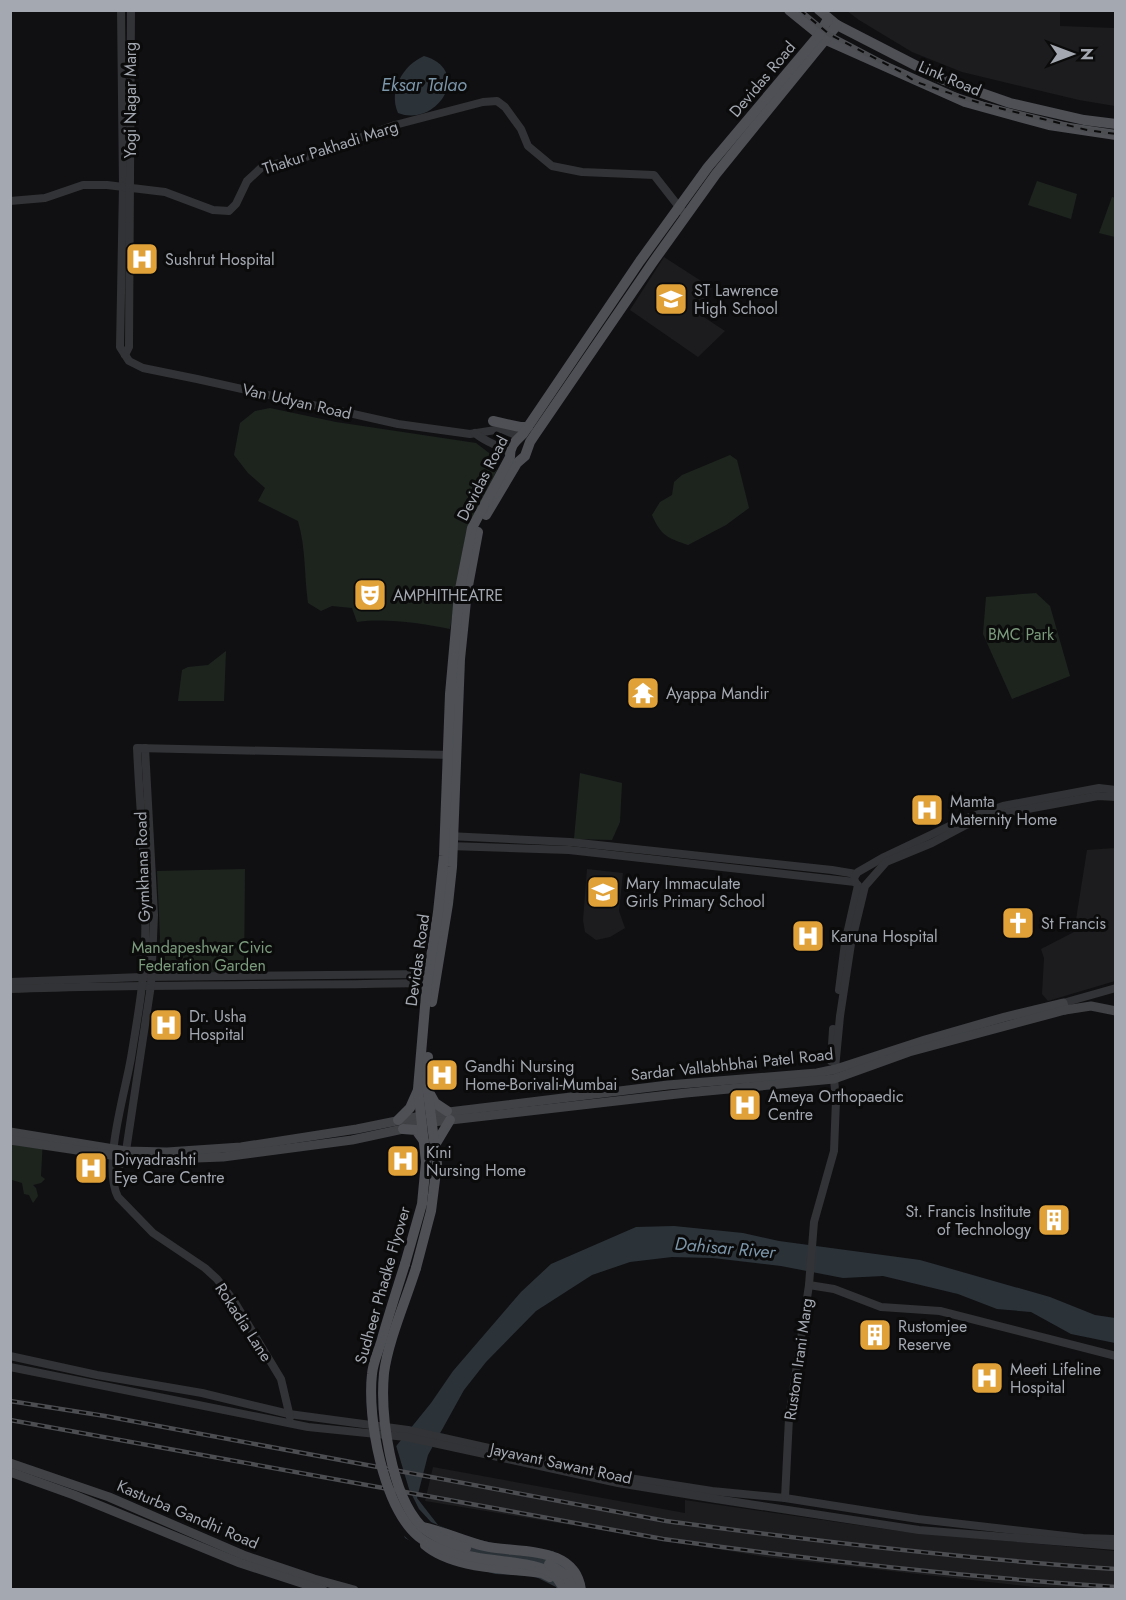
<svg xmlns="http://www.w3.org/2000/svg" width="1126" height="1600" viewBox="0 0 1126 1600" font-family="Jost,sans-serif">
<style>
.built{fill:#1c1c1e}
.green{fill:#1d241e}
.water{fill:#2b3339}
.pier{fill:#101012}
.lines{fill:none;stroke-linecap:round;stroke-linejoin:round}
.tertiary{stroke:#323336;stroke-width:8}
.secondary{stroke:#404246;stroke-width:9}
.primary{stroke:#4e5055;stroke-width:10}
.rail-casing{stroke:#4b4d51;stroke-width:4.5}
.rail{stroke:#0b0b0c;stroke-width:2;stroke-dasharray:7;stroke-linecap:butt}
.primary-bridge{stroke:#4e5055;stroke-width:10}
.labels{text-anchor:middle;stroke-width:6;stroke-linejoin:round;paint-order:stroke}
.street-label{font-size:16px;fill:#a3a8b1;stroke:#0b0b0c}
.poi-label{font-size:16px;fill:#a3a8b1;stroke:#0b0b0c;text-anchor:start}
.park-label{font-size:16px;fill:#7b9b7c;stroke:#0b0b0c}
.water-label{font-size:18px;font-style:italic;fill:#7c96aa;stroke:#0b0b0c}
</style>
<rect width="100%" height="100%" fill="#101012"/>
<g class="built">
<path d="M847 11H1060V26L1115 28V106L1079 100 962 72 912 52 859 20Z"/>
<path d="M664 257 712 288 696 312 725 331 698 357 630 310Z"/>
<path d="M1115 848V981L1048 1001 1042 994 1044 958 1041 949 1074 932 1087 850Z"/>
<path d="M587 869 623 873 619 911 625 928 610 937 596 940 585 932 583 920Z"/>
<path d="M433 1467 685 1513V1500L899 1531 1115 1551V1589L1034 1587 765 1557 425 1501Z"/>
</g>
<g class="green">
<path d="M1037 181 1077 194 1071 219 1028 205Z"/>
<path d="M1112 197 1115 198V237L1099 233Z"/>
<path d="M270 408 336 422 476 443 493 456 497 470 466 533 450 629C419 623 387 618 357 622L352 608 332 606 321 611 308 603C304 575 306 548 298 521L258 501 265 488 248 473 234 455 240 423 255 411Z"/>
<path d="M730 455 737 460 749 508 726 525 688 545C668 538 661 536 652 515L660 502 672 495 674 482 682 475Z"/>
<path d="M1036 593 1050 606 1070 676 1012 699 983 634 986 597Z"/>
<path d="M226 651 224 701H178L182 670 188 667 208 665Z"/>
<path d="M580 773 622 783 620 822 612 840 574 839Z"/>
<path d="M245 869 244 975 158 976 160 937 157 871Z"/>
<path d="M10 1137 43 1138 41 1176 45 1179 41 1183 33 1185 36 1188 38 1196 33 1203 29 1195 24 1194 22 1183 12 1180Z"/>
</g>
<g class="water">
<path d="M424 56C474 71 436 128 398 113 388 91 403 65 424 56Z"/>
<path d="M674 1226 743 1233 779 1241 920 1260 1050 1297 1095 1315 1115 1318V1343L1071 1334 1031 1312 997 1309 958 1294 883 1276 843 1278 781 1266 713 1258 672 1257 630 1262 592 1275 536 1311 486 1362 464 1390 428 1455 417 1498 438 1525 467 1537 506 1546 553 1551 579 1569 583 1589H556V1587L534 1576 495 1574 440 1558 405 1538 388 1495 393 1450 431 1403 453 1371 521 1292 551 1264 636 1227Z"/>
</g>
<path class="pier" d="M395 1442 409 1489 419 1509 431 1522 449 1530 438 1557 413 1544 400 1532 385 1496 390 1450Z"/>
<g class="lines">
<g class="tertiary">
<path d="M121 10 123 186 120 347 129 361 143 368 197 379 398 424 470 434 502 429 520 437"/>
<path d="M10 201 45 198 83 185H107L165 192 213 210 229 211 236 204 247 181 262 167 306 157 395 125 483 102 497 101 505 107 521 129 528 146 552 166 582 172 654 175 683 212"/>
<path d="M125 355 129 347 131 10"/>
<path d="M475 433C485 442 498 445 510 453"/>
<path d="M448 836 570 842 832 870 856 874"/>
<path d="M449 846 569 850 855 882"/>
<path d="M10 982 142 977 428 974"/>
<path d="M10 989C149 984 288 986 427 983"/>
<path d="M839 990 845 943 858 885C853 881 853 877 858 872L884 857 964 819 1003 806 1099 788 1116 790"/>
<path d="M1063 1003 1116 988"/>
<path d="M831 1061 833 1029"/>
<path d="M114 1177 126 1151 151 985 154 915 145 748"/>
<path d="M809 1285 834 1289 881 1307 940 1311 1116 1356"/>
<path d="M10 1356 97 1375 202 1393 289 1414 408 1430 616 1476 712 1491 785 1498 918 1519 1083 1538 1116 1539"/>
<path d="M10 1367 308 1427 406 1437 618 1483 716 1499 919 1530 1116 1546"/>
<path d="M290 1417 281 1379 234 1301 217 1279 205 1268 153 1233 118 1197C102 1166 125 1093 131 1058 137 1021 144 983 145 945 147 879 140 813 137 748L452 755"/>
<path d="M785 1498 789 1418 809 1285 814 1222 834 1151 836 1100 834 1079 840 1016 851 944 865 886 886 862 932 843 966 825 1006 813 1098 796 1116 797"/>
</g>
<g class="secondary">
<path d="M432 1114 668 1085 817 1073 836 1069 925 1040 1005 1017 1063 1003 1065 1010"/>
<path d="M433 1122 686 1093 834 1079 909 1052 1065 1010 1091 1006 1116 1011"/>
<path d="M10 1132 126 1151 167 1152 241 1147 357 1129 421 1116"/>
<path d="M10 1140 144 1160 223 1157 352 1140 403 1129 422 1122"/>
<path d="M10 1463 109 1497 243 1555 314 1579 354 1590"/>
<path d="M10 1472 74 1495 240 1563 323 1590"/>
</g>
<g class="primary">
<path d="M789 10 826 40 965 102 1049 125 1116 135"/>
<path d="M819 10 837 25 944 80 1010 103 1084 120 1116 124"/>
<path d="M493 421 520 427H528"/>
<path d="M486 515 517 463 525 456 530 442 536 433 653 262 716 174 837 25"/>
<path d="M432 1002 448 904 452 867 460 659 467 591 478 532"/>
<path d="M430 1094 435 1103 447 1111"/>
<path d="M398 1120 410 1108 418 1090"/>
<path d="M403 1129 416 1130 424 1141"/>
<path d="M435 1145 450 1120"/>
<path d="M405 1264 422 1204 426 1162 418 1089 427 983 438 912 444 856 450 694 459 594 472 528 510 457C510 445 515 442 523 434L640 261 708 167 819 35 828 19"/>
<path d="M416 1268 431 1211 437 1164 427 1085 428 1057"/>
<path d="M422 1527C443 1531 463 1541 484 1546 517 1554 575 1544 581 1590"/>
<path d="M425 1545C453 1569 506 1568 542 1573L550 1577"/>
</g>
<g class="rail-casing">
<g id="rail">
<path d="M800 10 829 34 901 72 916 82 983 104 1087 130 1116 134"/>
<path d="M10 1401 105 1416 666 1521C815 1541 965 1559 1116 1569"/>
<path d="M10 1420 663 1539C813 1560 965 1577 1116 1587"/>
</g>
</g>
<use href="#rail" class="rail"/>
<g class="primary-bridge">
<path d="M405 1264C397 1289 389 1314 382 1339 379 1350 373 1362 372 1374 367 1418 383 1507 419 1537 435 1550 459 1554 479 1558 498 1561 535 1563 550 1572 557 1576 561 1583 564 1590"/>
<path d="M416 1268C406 1300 388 1341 384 1373 380 1415 391 1495 421 1526 433 1537 450 1543 466 1548"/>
<path d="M549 1564 567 1576 573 1590"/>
</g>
</g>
<defs>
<g id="hospital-square" transform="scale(1.725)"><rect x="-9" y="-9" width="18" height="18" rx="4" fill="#e1a139" stroke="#0b0b0c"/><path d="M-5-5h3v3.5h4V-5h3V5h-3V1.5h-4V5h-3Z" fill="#fff"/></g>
<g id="school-square" transform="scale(1.725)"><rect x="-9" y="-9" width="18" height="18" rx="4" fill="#e1a139" stroke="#0b0b0c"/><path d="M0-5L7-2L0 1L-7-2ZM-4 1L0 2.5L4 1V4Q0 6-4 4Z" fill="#fff"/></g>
<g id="theatre-square" transform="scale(1.725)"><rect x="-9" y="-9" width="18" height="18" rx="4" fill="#e1a139" stroke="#0b0b0c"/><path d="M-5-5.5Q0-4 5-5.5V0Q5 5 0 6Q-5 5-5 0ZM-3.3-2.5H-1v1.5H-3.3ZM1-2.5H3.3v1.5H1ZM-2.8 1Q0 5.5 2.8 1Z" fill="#fff"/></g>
<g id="temple-square" transform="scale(1.725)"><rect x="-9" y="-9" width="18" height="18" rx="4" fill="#e1a139" stroke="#0b0b0c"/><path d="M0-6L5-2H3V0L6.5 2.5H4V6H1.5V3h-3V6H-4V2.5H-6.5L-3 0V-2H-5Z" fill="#fff"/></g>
<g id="church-square" transform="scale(1.725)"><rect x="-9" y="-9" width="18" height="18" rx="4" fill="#e1a139" stroke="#0b0b0c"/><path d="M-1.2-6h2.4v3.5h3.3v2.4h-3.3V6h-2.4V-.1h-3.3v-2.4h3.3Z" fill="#fff"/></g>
<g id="building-square" transform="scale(1.725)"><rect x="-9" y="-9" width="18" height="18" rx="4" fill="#e1a139" stroke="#0b0b0c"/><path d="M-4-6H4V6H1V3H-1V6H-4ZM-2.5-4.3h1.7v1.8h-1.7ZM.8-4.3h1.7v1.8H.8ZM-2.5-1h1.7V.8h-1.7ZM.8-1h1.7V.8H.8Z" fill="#fff"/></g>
</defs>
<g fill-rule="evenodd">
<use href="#hospital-square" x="142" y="259"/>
<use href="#school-square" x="671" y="299"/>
<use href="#theatre-square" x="370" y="595"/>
<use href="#temple-square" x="643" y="693"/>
<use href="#hospital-square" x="927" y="810"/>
<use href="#school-square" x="603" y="892"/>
<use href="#church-square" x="1018" y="923"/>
<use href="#hospital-square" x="808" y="936"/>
<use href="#hospital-square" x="166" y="1025"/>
<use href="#hospital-square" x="442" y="1075"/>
<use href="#hospital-square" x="745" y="1105"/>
<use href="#hospital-square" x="403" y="1161"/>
<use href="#hospital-square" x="91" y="1168"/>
<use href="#building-square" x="1054" y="1220"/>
<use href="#building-square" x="875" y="1335"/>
<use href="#hospital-square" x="987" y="1378"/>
</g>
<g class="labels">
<g class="street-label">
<text transform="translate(950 78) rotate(23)" y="6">Link Road</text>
<text transform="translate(762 79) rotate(-50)" y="6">Devidas Road</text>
<text transform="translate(130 100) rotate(-90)" y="6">Yogi Nagar Marg</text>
<text transform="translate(330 147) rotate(-18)" y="6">Thakur Pakhadi Marg</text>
<text transform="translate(297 401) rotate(13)" y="6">Van Udyan Road</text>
<text transform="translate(482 478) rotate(-63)" y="6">Devidas Road</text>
<text transform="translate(142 867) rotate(-92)" y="6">Gymkhana Road</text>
<text transform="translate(417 960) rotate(-82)" y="6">Devidas Road</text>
<text transform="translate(732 1064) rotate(-6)" y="6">Sardar Vallabhbhai Patel Road</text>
<text transform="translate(382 1285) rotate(-74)" y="6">Sudheer Phadke Flyover</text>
<text transform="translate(244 1322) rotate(57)" y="6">Rokadia Lane</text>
<text transform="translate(798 1359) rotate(-82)" y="6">Rustom Irani Marg</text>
<text transform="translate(561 1463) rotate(12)" y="6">Jayavant Sawant Road</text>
<text transform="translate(188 1514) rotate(23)" y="6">Kasturba Gandhi Road</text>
</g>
<g class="poi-label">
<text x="165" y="265">Sushrut Hospital</text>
<text x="694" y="296">ST Lawrence<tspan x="694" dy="18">High School</tspan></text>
<text x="393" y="601">AMPHITHEATRE</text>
<text x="666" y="699">Ayappa Mandir</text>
<text x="950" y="807">Mamta<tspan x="950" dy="18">Maternity Home</tspan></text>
<text x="626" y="889">Mary Immaculate<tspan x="626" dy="18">Girls Primary School</tspan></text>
<text x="1041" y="929">St Francis</text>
<text x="831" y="942">Karuna Hospital</text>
<text x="189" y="1022">Dr. Usha<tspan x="189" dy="18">Hospital</tspan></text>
<text x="465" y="1072">Gandhi Nursing<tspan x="465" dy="18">Home-Borivali-Mumbai</tspan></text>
<text x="768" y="1102">Ameya Orthopaedic<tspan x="768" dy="18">Centre</tspan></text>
<text x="426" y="1158">Kini<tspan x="426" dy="18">Nursing Home</tspan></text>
<text x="114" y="1165">Divyadrashti<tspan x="114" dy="18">Eye Care Centre</tspan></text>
<text x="1031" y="1217" text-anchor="end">St. Francis Institute<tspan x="1031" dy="18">of Technology</tspan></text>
<text x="898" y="1332">Rustomjee<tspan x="898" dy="18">Reserve</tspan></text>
<text x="1010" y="1375">Meeti Lifeline<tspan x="1010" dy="18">Hospital</tspan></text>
</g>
<g class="park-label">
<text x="1021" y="640">BMC Park</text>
<text x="202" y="953">Mandapeshwar Civic<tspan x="202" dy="18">Federation Garden</tspan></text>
</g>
<g class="water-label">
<text x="424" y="91">Eksar Talao</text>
<text transform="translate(725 1248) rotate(5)" y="6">Dahisar River</text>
</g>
</g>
<rect width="1126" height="1600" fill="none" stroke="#a3a8b1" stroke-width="24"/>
<g transform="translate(1072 54) rotate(90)" stroke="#0b0b0c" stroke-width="4.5" paint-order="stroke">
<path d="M0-4.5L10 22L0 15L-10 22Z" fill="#a3a8b1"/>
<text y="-9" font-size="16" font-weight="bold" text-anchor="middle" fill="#a3a8b1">N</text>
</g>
</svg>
